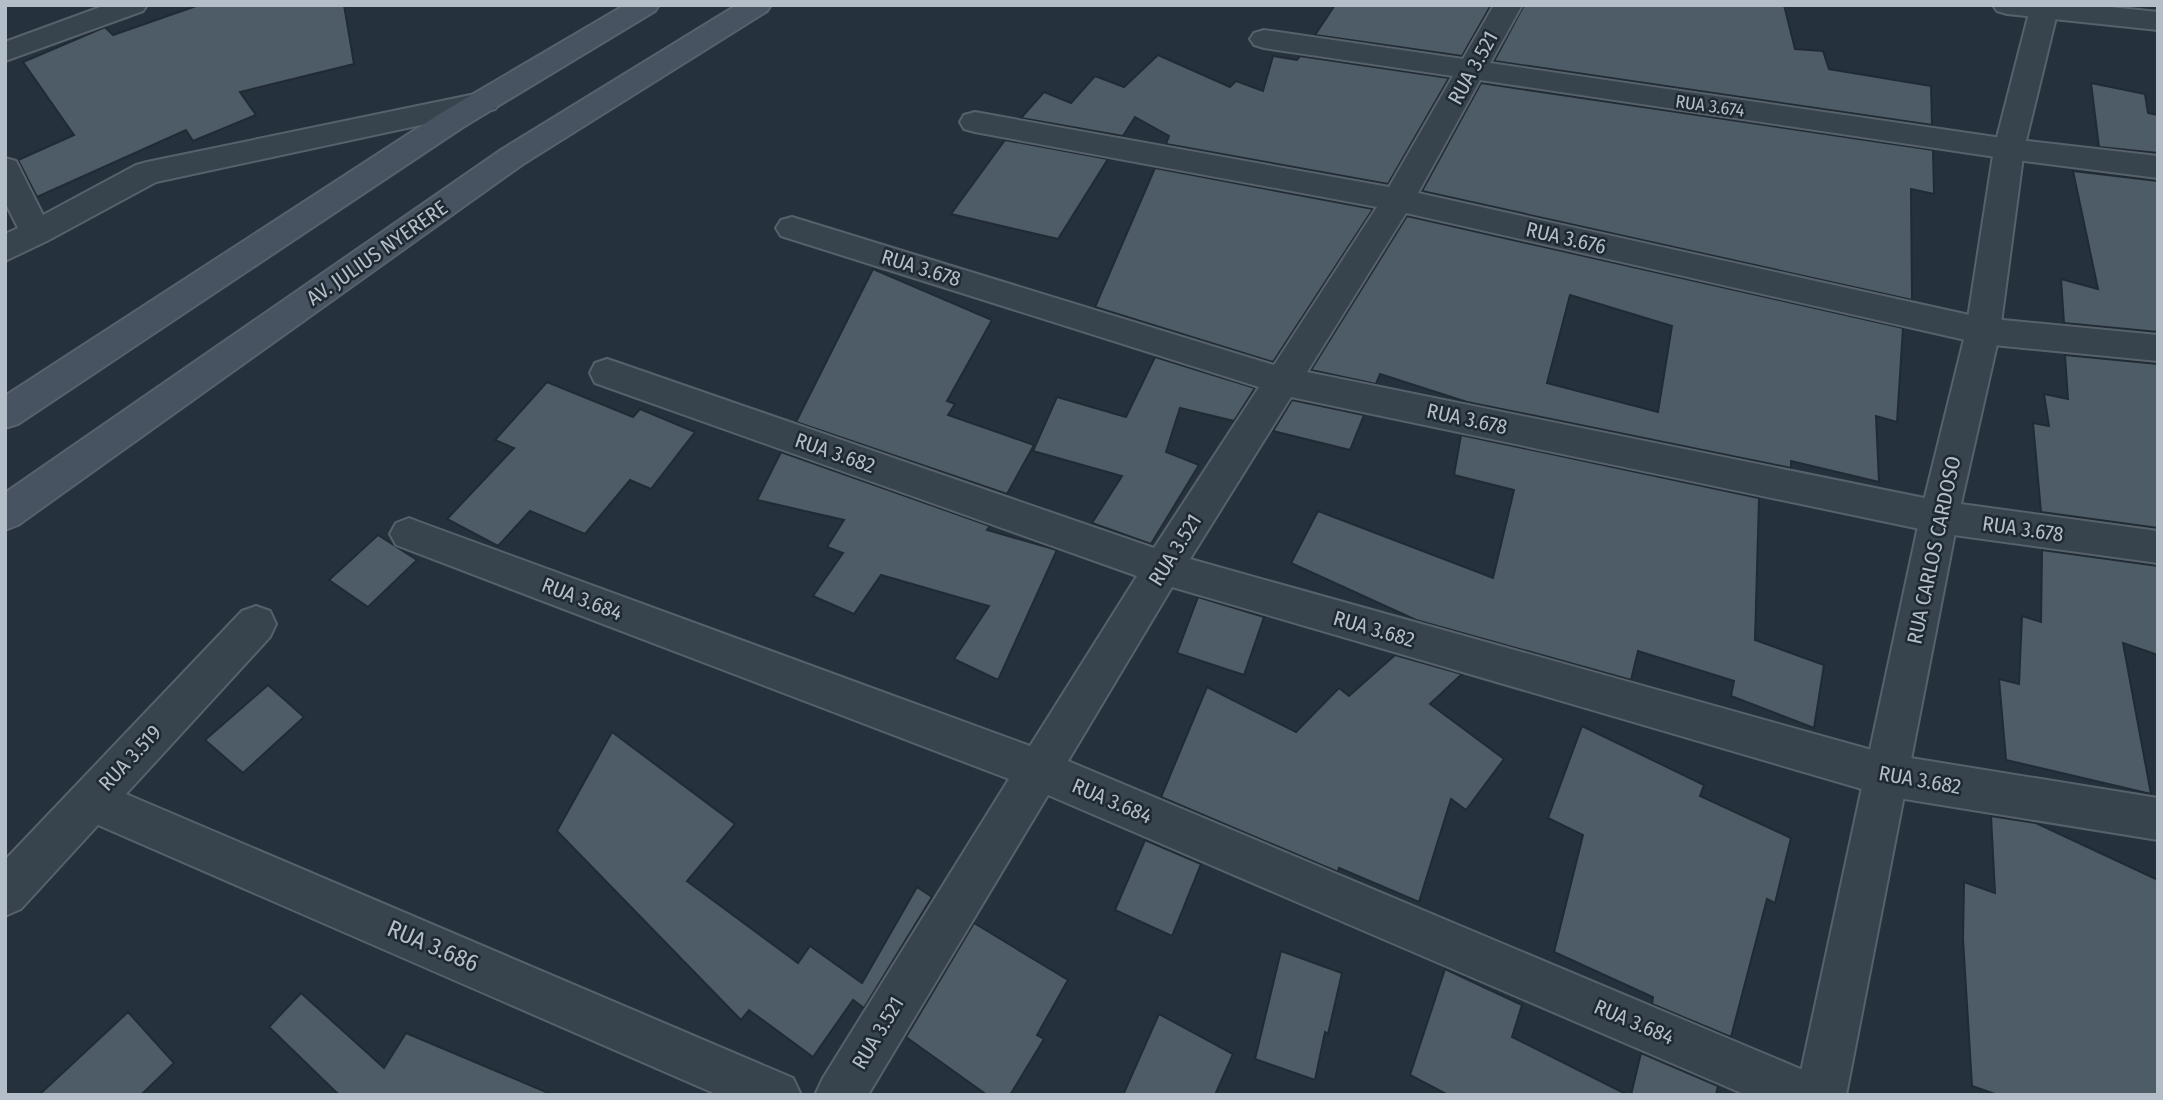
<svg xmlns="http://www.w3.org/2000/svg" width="2163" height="1100" viewBox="0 0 2163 1100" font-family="'Fira Sans Condensed',sans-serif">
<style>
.building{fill:#4e5c67;stroke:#202b34;stroke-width:2;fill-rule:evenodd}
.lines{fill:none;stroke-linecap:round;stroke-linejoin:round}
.minor-casing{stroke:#57616b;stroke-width:4}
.tertiary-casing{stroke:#57616b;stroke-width:4}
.secondary-casing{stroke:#57616b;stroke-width:4}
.minor{fill:#38444d;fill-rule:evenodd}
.tertiary{fill:#38444d;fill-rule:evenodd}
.secondary{fill:#475360;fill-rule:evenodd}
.labels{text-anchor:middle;stroke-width:5;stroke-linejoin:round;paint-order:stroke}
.far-street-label{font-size:18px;fill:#b4bec8;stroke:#1e2932}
.street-label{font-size:21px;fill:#b4bec8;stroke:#1e2932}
.near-street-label{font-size:24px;fill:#b4bec8;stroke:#1e2932}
</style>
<rect width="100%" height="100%" fill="#25323d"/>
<g class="building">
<path d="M199 5H344L354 64 240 92 256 115 193 141 186 130 37 197 18 160 74 135 23 62 105 27 113 35Z"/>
<path d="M1335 5H1491L1462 56 1315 35Z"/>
<path d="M1524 5H1784L1795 49 1823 51 1829 69 1931 86 1932 125 1494 61Z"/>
<path d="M1158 55 1230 87 1236 81 1263 91 1273 56 1297 60 1300 56 1449 78 1388 184 1166 144 1169 136 1135 117 1123 136 1021 118 1044 92 1071 103 1095 76 1124 87Z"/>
<path d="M1481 83 1933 150 1934 194 1911 189 1912 300 1422 191Z"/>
<path d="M2091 83 2145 94 2148 113 2158 115V153L2099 147Z"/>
<path d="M1005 140 1108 159 1058 239 951 214Z"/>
<path d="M1155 168 1373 209 1273 362 1095 307Z"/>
<path d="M2073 171 2158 181V332L2064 323 2061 279 2098 289Z"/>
<path d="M1407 216 1903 328 1897 422 1876 416 1879 482 1791 461V468L1467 402 1380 374 1376 384 1311 370ZM1570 295 1672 326 1658 412 1547 383Z"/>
<path d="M873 269 992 320 947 401 955 404 948 415 1034 445 1007 494 796 422Z"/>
<path d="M2065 355 2158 364V528L2041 512 2033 423 2049 426 2044 394 2068 399Z"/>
<path d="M1155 357 1255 388 1234 421 1180 408 1166 452 1199 465 1151 544 1092 523 1122 476 1033 451 1057 397 1126 417Z"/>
<path d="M547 382 633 417 640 409 695 432 651 489 630 480 585 534 530 511 498 546 447 519 514 448 495 440Z"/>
<path d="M1292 400 1364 415 1350 450 1273 431Z"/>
<path d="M1461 435 1759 498 1755 640 1824 665 1814 728 1731 696 1734 681 1638 651 1631 680 1416 620 1291 563 1318 511 1493 578 1514 490 1454 475Z"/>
<path d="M781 452 990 526 987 530 1057 550 998 680 954 659 989 606 881 575 854 614 813 596 843 553 827 547 844 520 757 500Z"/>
<path d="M378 535 417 560 368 607 329 580Z"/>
<path d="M2042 550 2158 566V655L2123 643 2151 794 2006 760 1999 679 2019 684 2022 616 2041 622Z"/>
<path d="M1198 597 1264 617 1244 675 1177 653Z"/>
<path d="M1395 655 1462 674 1430 704 1504 759 1466 810 1451 799 1419 902 1339 868 1338 872 1161 797 1207 687 1296 732 1339 688 1349 696Z"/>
<path d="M268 685 304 717 243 773 205 740Z"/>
<path d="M1582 726 1704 785 1700 796 1791 838 1775 903 1767 899 1731 1037 1652 1004 1653 997 1554 952 1583 835 1548 818Z"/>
<path d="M612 732 735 824 687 881 798 963 810 946 862 983 917 887 932 897 864 1008 853 1000 813 1057 749 1010 741 1020 557 831Z"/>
<path d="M1991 816 2036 823 2158 880V1095H1998L1972 1086 1963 939 1964 882 1995 893Z"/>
<path d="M1145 840 1201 864 1172 936 1115 910Z"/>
<path d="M974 923 1068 980 1037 1035 1044 1039 1010 1095H987L906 1037Z"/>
<path d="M1281 951 1342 973 1328 1034 1325 1032 1315 1080 1255 1059Z"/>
<path d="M1445 969 1522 1005 1512 1037 1628 1095H1448L1410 1075Z"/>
<path d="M301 993 384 1068 406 1033 553 1095H339L269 1027Z"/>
<path d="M128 1012 174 1063 141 1095H39Z"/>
<path d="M1159 1014 1233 1054 1215 1095H1123Z"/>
<path d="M1641 1053 1718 1086 1716 1095H1631Z"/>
</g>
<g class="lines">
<g class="minor-casing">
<g id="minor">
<path d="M106 5H147L143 11 5 61V42Z"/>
<path d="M1494 5H1522L1490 63 2009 139 2158 156V178L2009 159 1480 80 1418 193 1983 318 2158 335V361L1983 344 1406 213 1307 372 1939 501 2158 531V563L1939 533 1291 397 1190 559 1886 754 2158 798V840L1886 796 1172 587 1068 761 1822 1078 1830 1095H1746L1048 795 868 1095H815L823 1078 1009 779 396 545 390 534 396 523 409 518 422 523 1030 746 1137 576 595 383 590 373 595 363 607 359 619 363 1154 548 1259 387 781 236 776 228 781 220 792 217 1274 365 1377 207 975 132 964 129 960 122 964 115 975 112 1389 187 1453 76 1264 48 1254 45 1250 39 1254 33 1264 30 1463 59Z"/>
<path d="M1993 5H2091L2158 12V30L2007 14 1997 11Z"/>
<path d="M485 92 495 95 500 102 495 109 156 182 47 241 5 261V234L18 228 5 202V158L16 161 43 215 136 165 147 162Z"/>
<path d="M256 606 270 611 276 624 270 637 126 794 793 1078 801 1095H718L98 825 21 909 5 916V860L242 611Z"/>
</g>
</g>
<g class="tertiary-casing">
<path id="tertiary" d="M2031 5H2059L2024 149 2000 331 1958 517 1846 1095H1796L1920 517 1966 331 1994 149Z"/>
</g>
<g class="secondary-casing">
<g id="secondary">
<path d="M625 5H659L655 11 463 127 18 424 5 428V396L441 113Z"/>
<path d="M737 5H771L767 11 523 164 18 525 5 530V493L501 150Z"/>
</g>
</g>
<use href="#minor" class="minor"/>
<use href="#tertiary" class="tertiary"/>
<use href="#secondary" class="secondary"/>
</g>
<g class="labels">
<g class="far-street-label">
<text transform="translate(1710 106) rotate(8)" y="6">RUA 3.674</text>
</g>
<g class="street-label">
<text transform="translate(1473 68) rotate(-61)" y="7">RUA 3.521</text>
<text transform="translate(1566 238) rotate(13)" y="7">RUA 3.676</text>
<text transform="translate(377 253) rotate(-35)" y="7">AV. JULIUS NYERERE</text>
<text transform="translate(921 268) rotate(17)" y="7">RUA 3.678</text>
<text transform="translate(1467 419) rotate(12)" y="7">RUA 3.678</text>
<text transform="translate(835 453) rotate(19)" y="7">RUA 3.682</text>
<text transform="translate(2023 529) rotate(8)" y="7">RUA 3.678</text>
<text transform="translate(1175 550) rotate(-58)" y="7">RUA 3.521</text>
<text transform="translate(1934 550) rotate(-78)" y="7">RUA CARLOS CARDOSO</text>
<text transform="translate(582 599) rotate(21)" y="7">RUA 3.684</text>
<text transform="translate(1374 629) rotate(16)" y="7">RUA 3.682</text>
<text transform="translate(130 758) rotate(-47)" y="7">RUA 3.519</text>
<text transform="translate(1920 780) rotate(10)" y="7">RUA 3.682</text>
<text transform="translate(1112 801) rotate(23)" y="7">RUA 3.684</text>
<text transform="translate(1634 1022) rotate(23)" y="7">RUA 3.684</text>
<text transform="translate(878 1033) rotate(-59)" y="7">RUA 3.521</text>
</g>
<g class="near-street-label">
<text transform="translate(433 946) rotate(23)" y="8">RUA 3.686</text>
</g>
</g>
<rect width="2163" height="1100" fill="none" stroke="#b4bec8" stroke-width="14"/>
</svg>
